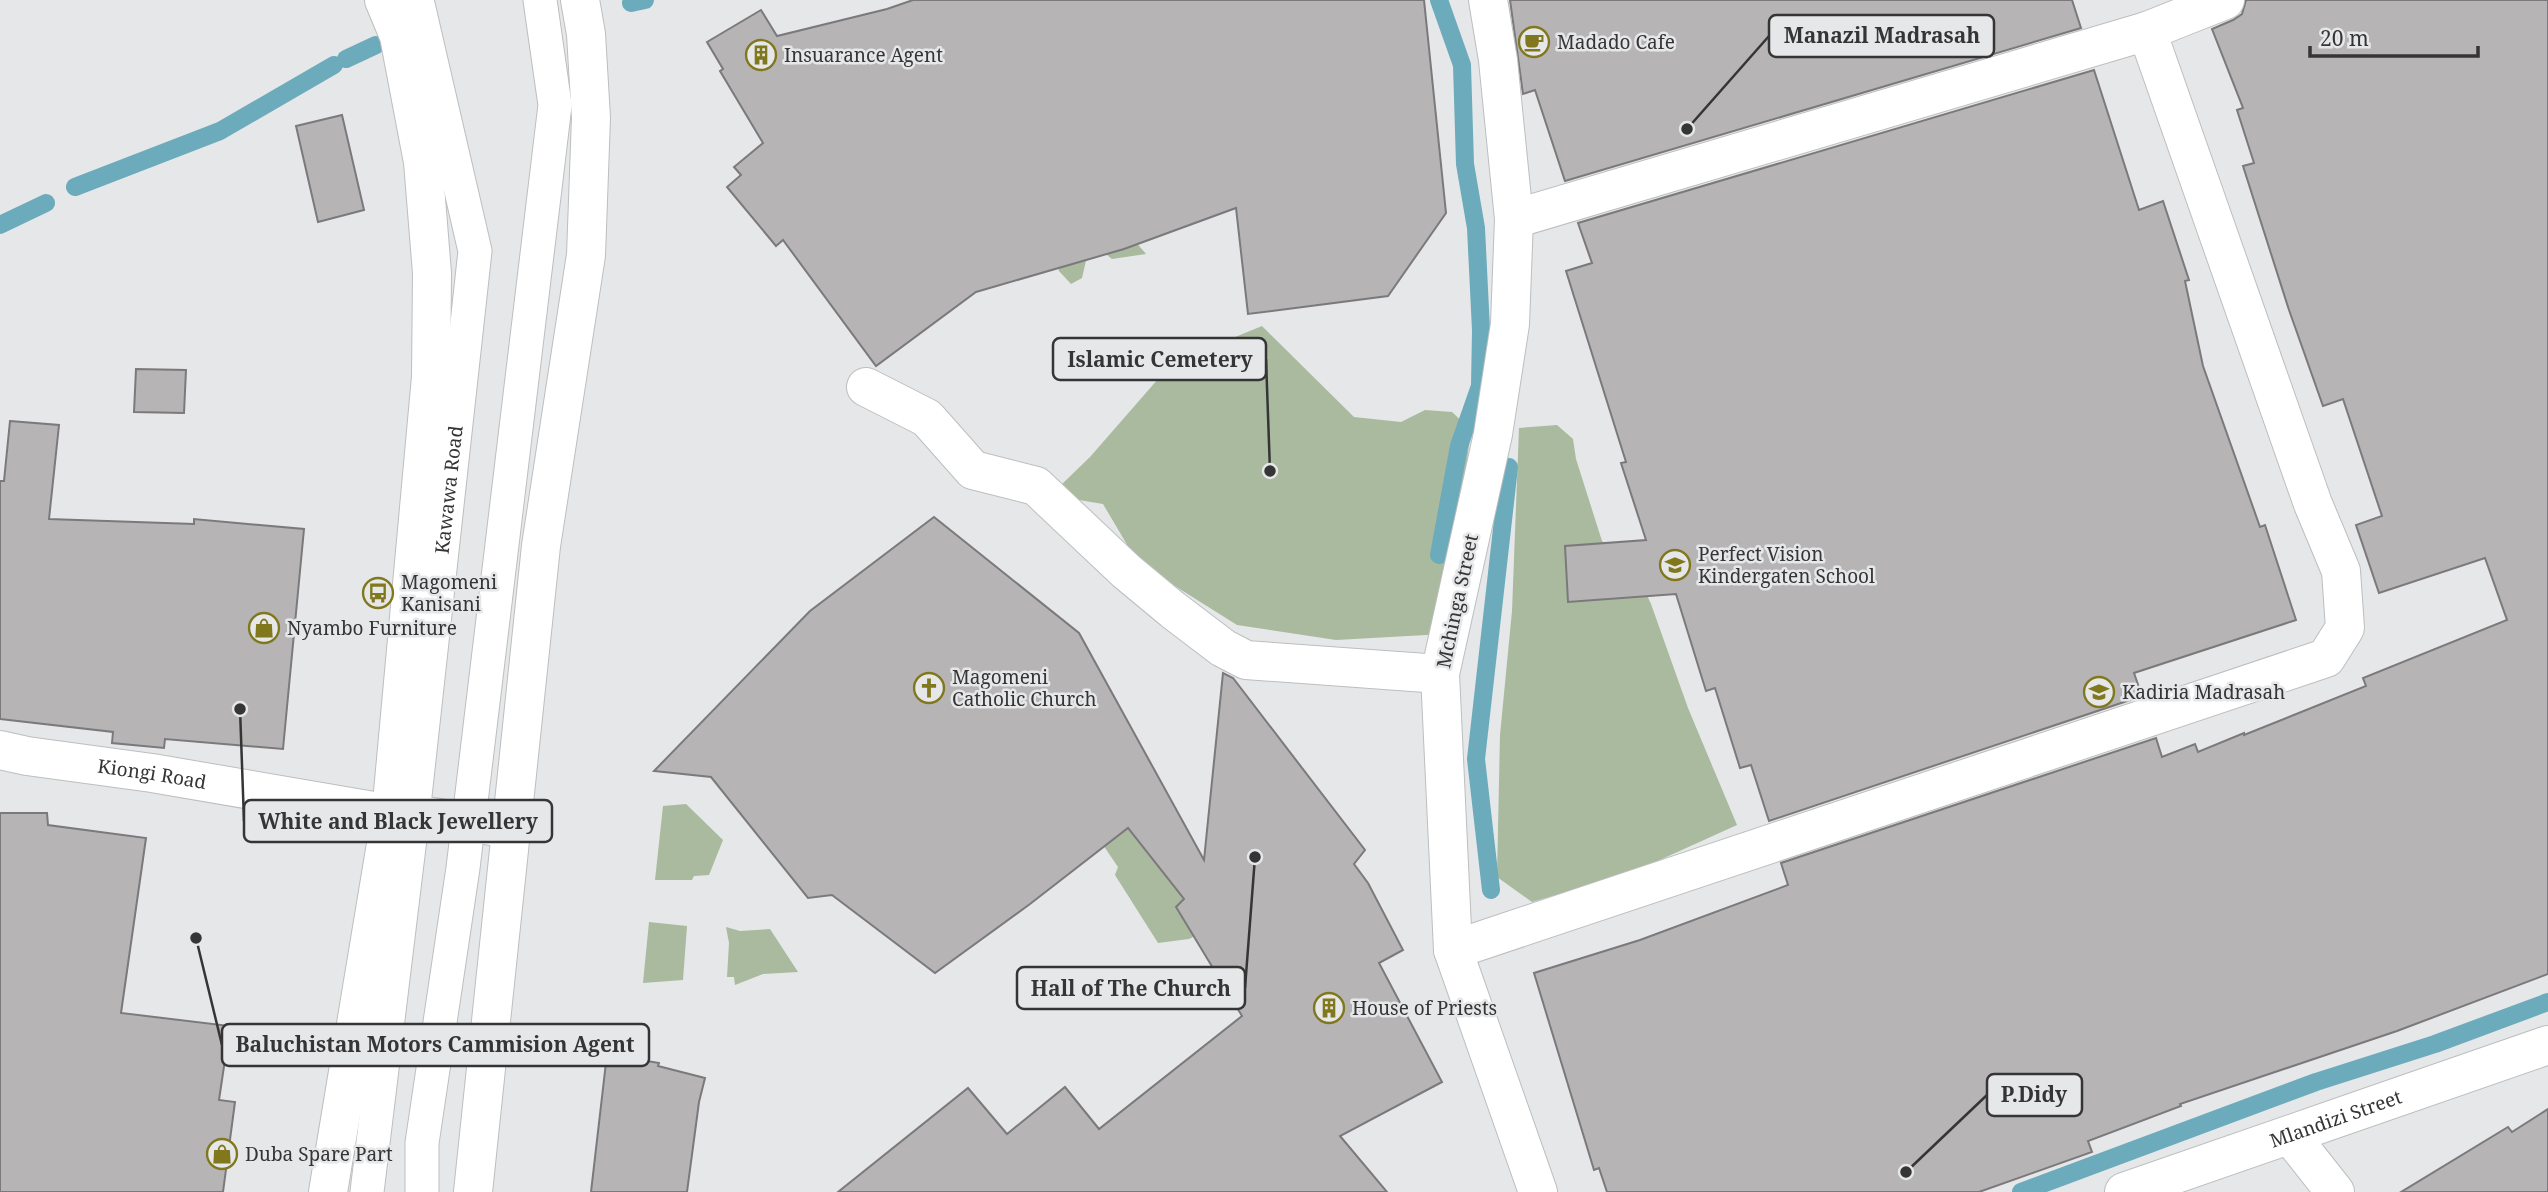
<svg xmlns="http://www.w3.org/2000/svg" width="2548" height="1192" viewBox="0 0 2548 1192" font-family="'Noto Serif',serif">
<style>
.green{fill:#a9ba9e}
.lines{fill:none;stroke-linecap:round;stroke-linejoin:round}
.stream{stroke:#6babbb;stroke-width:18}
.building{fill:#b6b4b5;stroke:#7b797b;stroke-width:2}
.lane-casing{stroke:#bcbebf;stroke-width:35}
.street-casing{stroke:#bcbebf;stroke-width:40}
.secondary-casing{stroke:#bcbebf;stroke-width:40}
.primary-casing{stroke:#bcbebf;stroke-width:40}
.lane{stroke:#fff;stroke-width:33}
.street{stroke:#fff;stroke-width:38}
.secondary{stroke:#fff;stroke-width:38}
.primary{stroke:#fff;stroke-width:38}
.labels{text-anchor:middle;stroke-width:5;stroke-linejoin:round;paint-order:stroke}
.poi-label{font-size:19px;fill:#353536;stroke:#e6e7e9;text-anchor:start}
.street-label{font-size:19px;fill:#353536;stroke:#e6e7e9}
.leader{fill:none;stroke:#353536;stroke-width:2.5}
.callout-dot{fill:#353536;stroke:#e6e7e9;stroke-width:2.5}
.callout{fill:#e6e7e9;stroke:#353536;stroke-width:2.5}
.callout-label{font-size:21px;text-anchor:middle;font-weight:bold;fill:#353536}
</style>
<rect width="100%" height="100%" fill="#e6e7e9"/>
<g class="green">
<path d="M1122 226 1146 254 1112 259 1096 246 1088 252 1082 278 1071 284 1059 271 1052 247Z"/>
<path d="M1262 326 1354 417 1401 422 1425 410 1452 412 1471 430 1444 634 1336 640 1237 625 1175 586 1132 553 1103 504 1073 499 1060 486 1090 457 1172 363Z"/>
<path d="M1557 425 1573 439 1576 459 1602 541 1636 571 1651 604 1688 708 1737 825 1631 873 1532 902 1497 877 1500 735 1512 611 1519 428Z"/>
<path d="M686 804 723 840 709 875 694 876 692 880H655L663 806Z"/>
<path d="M1142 817 1190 884 1181 896 1191 909 1216 925 1189 939 1158 943 1115 875 1118 867 1097 836Z"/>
<path d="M649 922 687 926 683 980 643 983Z"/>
<path d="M726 927 740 931 770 929 798 972 763 974 735 985 734 977H727L729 943Z"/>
</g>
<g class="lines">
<g class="stream">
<path d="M1439 0 1462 65 1465 164 1476 228 1481 330 1480 386 1459 446 1439 555"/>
<path d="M631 3 645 0"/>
<path d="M346 59 376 45"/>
<path d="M75 187 220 131 334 65"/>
<path d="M0 225 46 203"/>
<path d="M1491 890 1476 759 1509 467"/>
<path d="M2021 1192 2316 1082 2435 1044 2548 1002"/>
</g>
</g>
<g class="building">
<path d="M913 0H1424L1446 213 1388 296 1248 314 1236 208 1124 249 976 292 876 366 783 240 776 246 727 187 741 175 734 167 763 143 720 71 723 69 707 42 761 10 777 36 887 9Z"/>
<path d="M1510 0H2072L2081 28 1565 181 1535 90 1523 94Z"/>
<path d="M2246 0H2548V974L2397 1031 2180 1104 2181 1106 2088 1141 2092 1152 1979 1192H1607L1599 1168 1594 1170 1534 973 1640 940 1788 885 1781 863 2156 738 2162 757 2195 744 2198 752 2244 733V735L2366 686 2363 678 2507 620 2485 558 2379 593 2356 525 2382 516 2343 399 2323 406 2289 310 2243 166 2254 163 2237 110 2243 108 2212 29 2233 20 2242 14Z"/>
<path d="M2094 70 2139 210 2163 201 2189 280 2185 281 2203 366 2260 527 2265 525 2296 620 2134 673 2142 696 1769 821 1751 765 1740 768 1715 688 1706 691 1676 594 1568 602 1565 546 1646 540 1621 463 1626 462 1566 271 1592 263 1578 223Z"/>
<path d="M342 115 364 210 318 222 296 126Z"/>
<path d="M136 369 186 370 184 413 134 412Z"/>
<path d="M10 421 59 425 49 519 194 524V519L304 529 283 749 165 739 164 748 112 743 113 732 0 719V481H4Z"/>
<path d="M934 517 1079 633 1204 860 1223 673 1233 678 1365 850 1354 864 1368 883 1403 950 1379 963 1442 1082 1340 1136 1387 1192H838L968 1088 1007 1134 1065 1087 1099 1129 1242 1016 1176 907 1184 899 1128 828 1030 904 935 973 832 895 808 898 711 777 654 771 810 611Z"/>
<path d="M0 813H47L48 825 146 838 121 1013 230 1026 219 1100 235 1102 223 1192H0Z"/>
<path d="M607 1054 659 1063 658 1066 705 1078 699 1102 687 1192H591Z"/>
<path d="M2548 1109V1192H2401L2508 1127 2512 1132Z"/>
</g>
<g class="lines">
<g class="lane-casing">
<g id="lane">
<path id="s1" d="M367 1192 413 814 475 251 417 0"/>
<path d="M422 1192V1143L463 868 555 105 540 0"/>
</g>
</g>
<g class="street-casing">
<g id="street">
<path d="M1488 0 1498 60 1514 219 1510 324 1493 434 1440 674 1453 950 1538 1192"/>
<path d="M1514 219 2147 31 2225 0"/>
<path d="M866 387 927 418 973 470 1036 486 1126 571 1173 610 1223 648 1246 660 1440 674"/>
<path id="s2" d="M0 750 27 756 152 773 391 814H413L511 829"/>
<path d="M1453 950 2326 658 2345 628 2341 571 2313 504 2147 31"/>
<path d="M2290 1135 2335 1192"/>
</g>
</g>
<g class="secondary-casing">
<g id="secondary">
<path id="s3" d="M2124 1192C2266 1144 2406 1093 2548 1045"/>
</g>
</g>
<g class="primary-casing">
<g id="primary">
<path d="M328 1192 391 814 431 377 432 273 423 162 399 36 384 0"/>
<path d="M473 1192 541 546 586 255 591 118 586 34 580 0"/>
</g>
</g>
<use href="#lane" class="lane"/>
<use href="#street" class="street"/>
<use href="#secondary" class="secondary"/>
<use href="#primary" class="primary"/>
</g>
<defs>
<g id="cafe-ring" transform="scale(1.575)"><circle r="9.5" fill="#e6e7e9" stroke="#81781d" stroke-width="1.5"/><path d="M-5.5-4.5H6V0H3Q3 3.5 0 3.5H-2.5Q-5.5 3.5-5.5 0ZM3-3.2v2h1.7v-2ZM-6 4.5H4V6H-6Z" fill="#81781d"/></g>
<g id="building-ring" transform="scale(1.575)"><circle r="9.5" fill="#e6e7e9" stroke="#81781d" stroke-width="1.5"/><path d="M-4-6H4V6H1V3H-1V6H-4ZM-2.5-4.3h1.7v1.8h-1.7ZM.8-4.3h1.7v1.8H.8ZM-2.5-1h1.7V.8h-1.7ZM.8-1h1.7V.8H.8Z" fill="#81781d"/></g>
<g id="school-ring" transform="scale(1.575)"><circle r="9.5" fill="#e6e7e9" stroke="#81781d" stroke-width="1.5"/><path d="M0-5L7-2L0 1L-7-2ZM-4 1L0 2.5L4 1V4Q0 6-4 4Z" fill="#81781d"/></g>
<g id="bus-ring" transform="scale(1.575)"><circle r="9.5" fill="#e6e7e9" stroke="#81781d" stroke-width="1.5"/><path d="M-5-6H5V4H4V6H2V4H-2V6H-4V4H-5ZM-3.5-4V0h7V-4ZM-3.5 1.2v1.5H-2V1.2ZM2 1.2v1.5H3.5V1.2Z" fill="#81781d"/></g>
<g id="shop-ring" transform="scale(1.575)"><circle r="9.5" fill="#e6e7e9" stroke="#81781d" stroke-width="1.5"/><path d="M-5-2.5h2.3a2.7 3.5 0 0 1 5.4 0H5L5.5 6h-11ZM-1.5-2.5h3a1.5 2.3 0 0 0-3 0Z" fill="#81781d"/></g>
<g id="church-ring" transform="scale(1.575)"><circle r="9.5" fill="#e6e7e9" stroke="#81781d" stroke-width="1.5"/><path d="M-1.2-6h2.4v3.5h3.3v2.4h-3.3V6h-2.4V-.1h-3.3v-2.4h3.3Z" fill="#81781d"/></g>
</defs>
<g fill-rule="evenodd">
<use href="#cafe-ring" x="1534" y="42"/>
<use href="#building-ring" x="761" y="55"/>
<use href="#school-ring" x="1675" y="565"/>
<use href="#bus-ring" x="378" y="593"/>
<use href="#shop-ring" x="264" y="628"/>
<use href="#church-ring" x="929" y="688"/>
<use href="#school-ring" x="2099" y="692"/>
<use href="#building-ring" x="1329" y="1008"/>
<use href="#shop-ring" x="222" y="1154"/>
</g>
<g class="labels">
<g class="poi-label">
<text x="1557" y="49">Madado Cafe</text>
<text x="784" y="62">Insuarance Agent</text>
<text x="1698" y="561">Perfect Vision<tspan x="1698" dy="22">Kindergaten School</tspan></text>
<text x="401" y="589">Magomeni<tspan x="401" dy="22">Kanisani</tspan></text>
<text x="287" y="635">Nyambo Furniture</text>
<text x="952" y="684">Magomeni<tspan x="952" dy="22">Catholic Church</tspan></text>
<text x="2122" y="699">Kadiria Madrasah</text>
<text x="1352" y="1015">House of Priests</text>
<text x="245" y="1161">Duba Spare Part</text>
</g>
<g class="street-label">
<text dy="7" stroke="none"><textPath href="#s1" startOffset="707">Kawawa Road</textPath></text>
<text transform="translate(1457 601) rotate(-78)" y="7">Mchinga Street</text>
<text dy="7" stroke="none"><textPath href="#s2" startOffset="154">Kiongi Road</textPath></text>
<text dy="7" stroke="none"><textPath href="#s3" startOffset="224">Mlandizi Street</textPath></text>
</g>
</g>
<path class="leader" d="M1687 129L1769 36M1270 471L1266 359M240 709L244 821M1255 857L1245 988M196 938L222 1045M1906 1172L1987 1095"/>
<g class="callout-dot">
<circle cx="1687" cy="129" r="7"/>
<circle cx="1270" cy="471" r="7"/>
<circle cx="240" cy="709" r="7"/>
<circle cx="1255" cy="857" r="7"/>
<circle cx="196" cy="938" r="7"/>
<circle cx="1906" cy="1172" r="7"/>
</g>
<g class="callout">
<rect x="1769" y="15" width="225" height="42" rx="7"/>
<rect x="1053" y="338" width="213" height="42" rx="7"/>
<rect x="244" y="800" width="308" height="42" rx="7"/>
<rect x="1017" y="967" width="228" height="42" rx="7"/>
<rect x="222" y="1024" width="427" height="42" rx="7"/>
<rect x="1987" y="1074" width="95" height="42" rx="7"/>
</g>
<g class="callout-label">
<text x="1882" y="43">Manazil Madrasah</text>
<text x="1160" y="367">Islamic Cemetery</text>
<text x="398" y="829">White and Black Jewellery</text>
<text x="1131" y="996">Hall of The Church</text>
<text x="435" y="1052">Baluchistan Motors Cammision Agent</text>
<text x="2034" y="1102">P.Didy</text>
</g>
<path d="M2310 46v10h168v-10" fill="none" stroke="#353536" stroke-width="3.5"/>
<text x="2320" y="46" font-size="21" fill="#353536" stroke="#e6e7e9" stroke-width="5" paint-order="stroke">20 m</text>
</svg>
